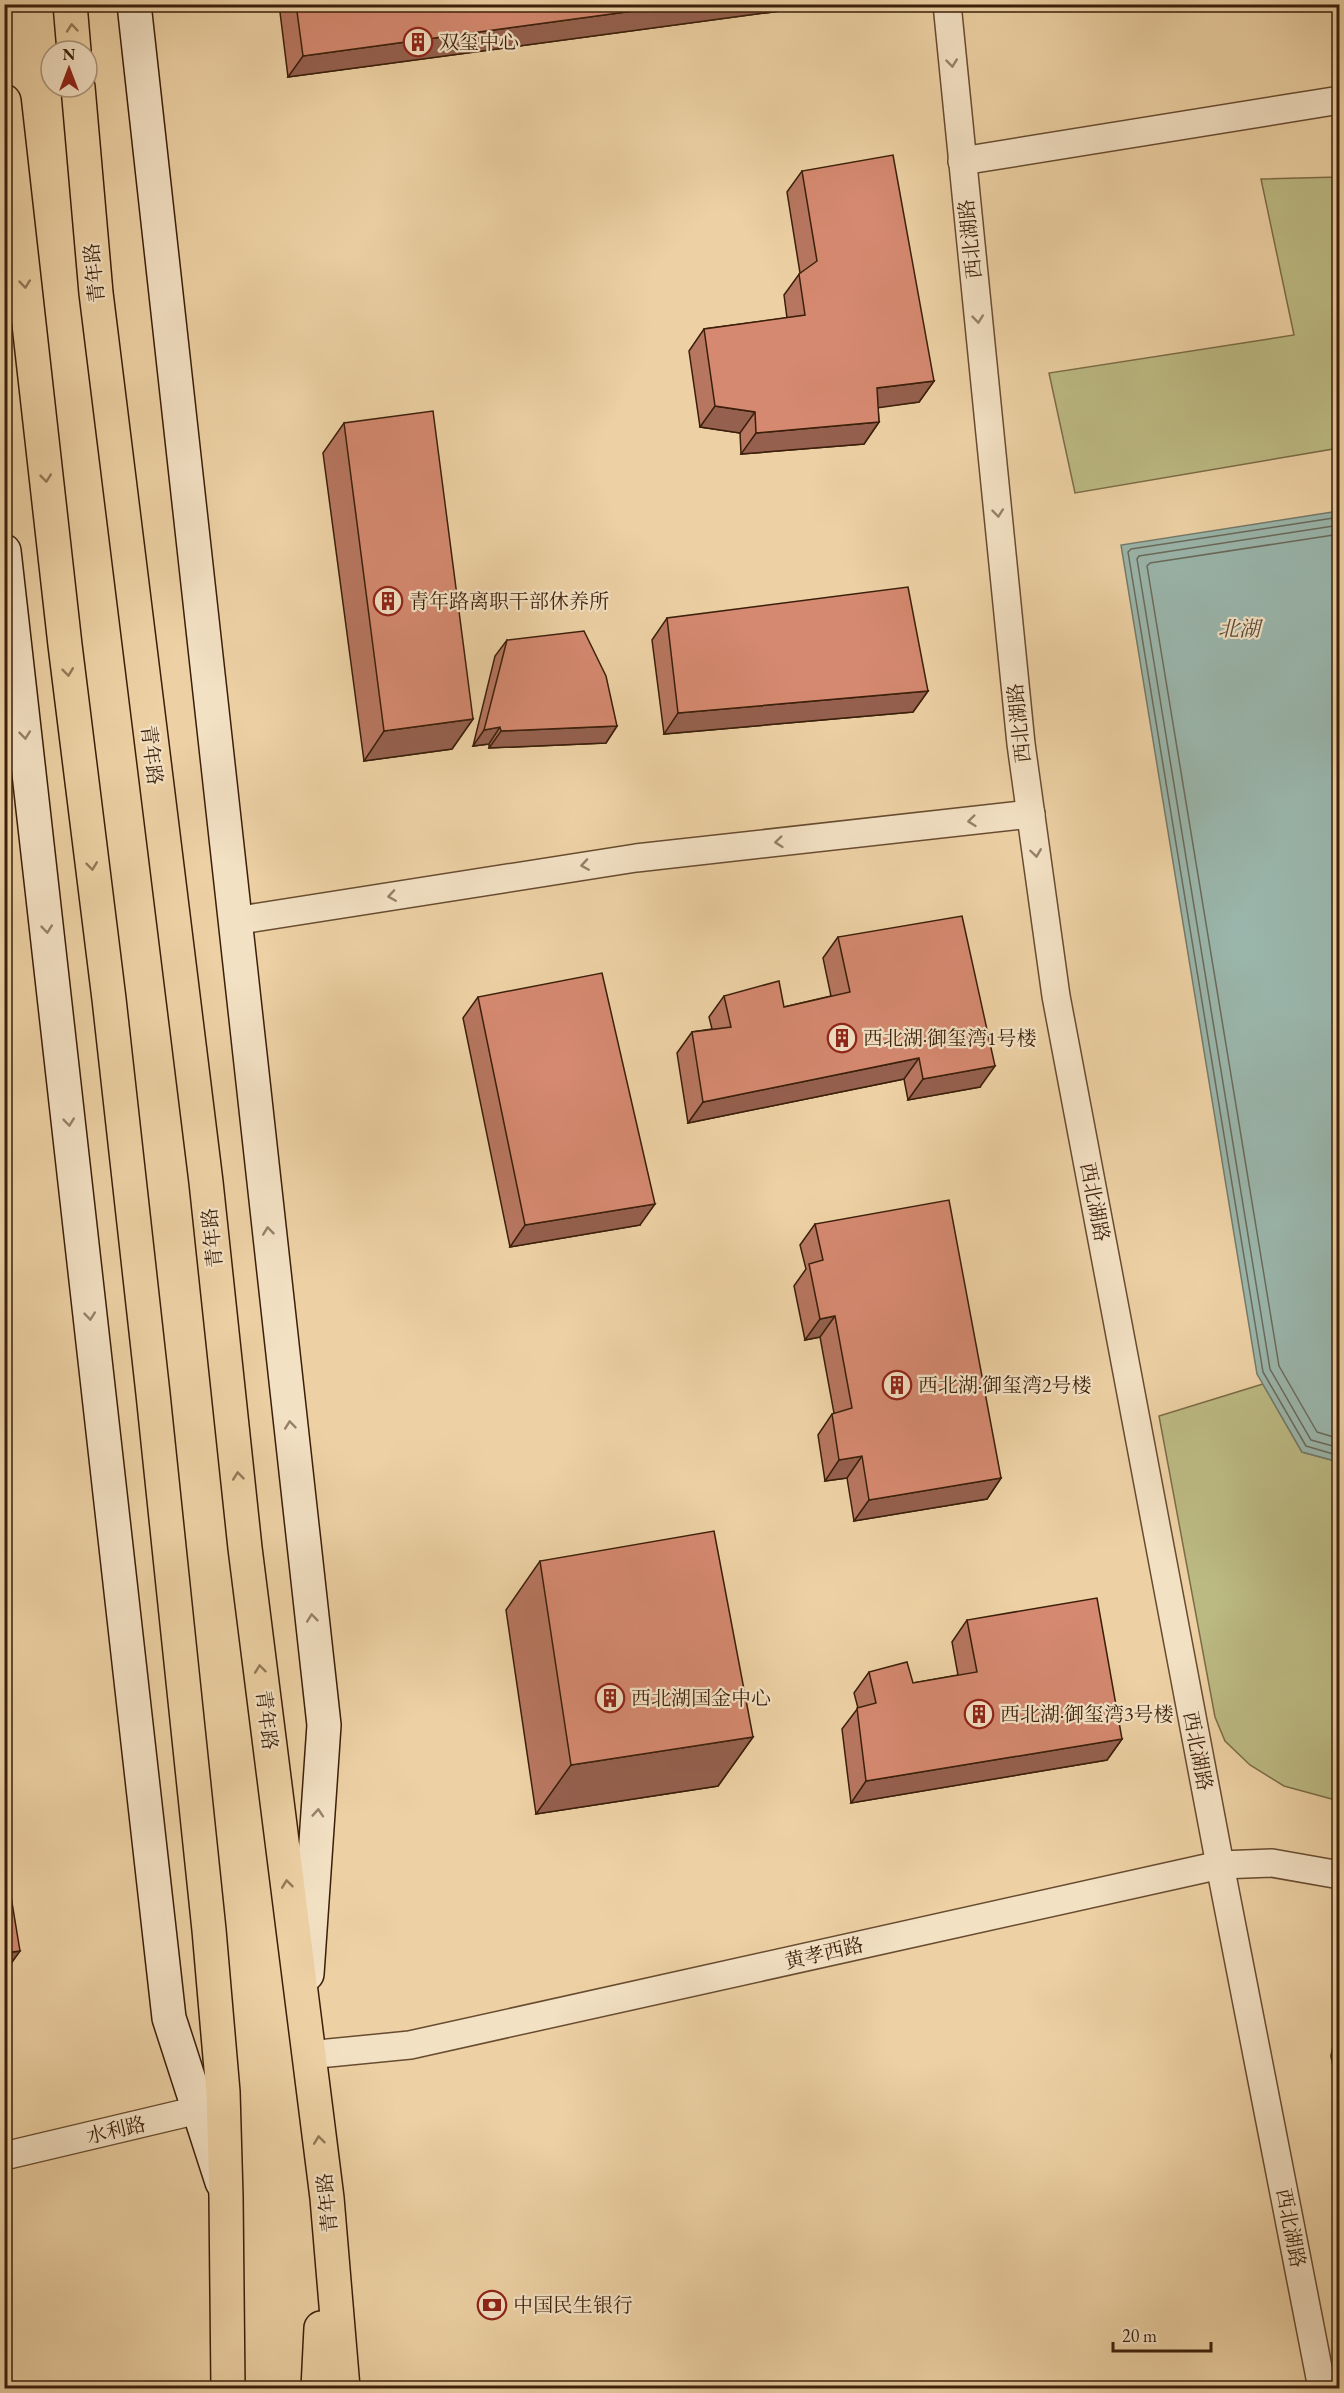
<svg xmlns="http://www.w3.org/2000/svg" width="1344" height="2393" viewBox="0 0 1344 2393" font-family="'EB Garamond','Noto Serif SC',serif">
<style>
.green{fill:#bcba83;stroke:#7c6c46;stroke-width:1.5}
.water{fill:#9ab6ac;stroke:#747a6b;stroke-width:1.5}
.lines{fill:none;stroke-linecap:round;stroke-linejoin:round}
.shore{stroke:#6a6a5b;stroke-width:1.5}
.street-casing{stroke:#684c30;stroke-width:30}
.secondary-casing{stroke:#3b1f0a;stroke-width:36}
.primary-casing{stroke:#3b1f0a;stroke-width:36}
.street{stroke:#f3e1c4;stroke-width:27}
.secondary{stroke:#f3e1c4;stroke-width:33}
.primary{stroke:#edd1a4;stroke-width:33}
.wall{fill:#b77660;stroke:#3b1f0a;stroke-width:1.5}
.shaded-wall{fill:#95604e;stroke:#3b1f0a;stroke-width:1.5}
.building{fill:#d58970;stroke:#3b1f0a;stroke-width:1.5}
.oneway{stroke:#947857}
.oneway2{stroke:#978067}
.labels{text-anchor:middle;stroke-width:4.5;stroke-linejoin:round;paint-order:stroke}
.poi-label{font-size:20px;fill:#3b1f0a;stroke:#f3e1c4;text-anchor:start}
.street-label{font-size:20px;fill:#3b1f0a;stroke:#f3e1c4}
.water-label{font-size:21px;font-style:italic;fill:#584c3b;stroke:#f3e1c4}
</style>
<rect width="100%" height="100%" fill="#edd1a4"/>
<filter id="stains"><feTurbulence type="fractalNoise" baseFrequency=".00333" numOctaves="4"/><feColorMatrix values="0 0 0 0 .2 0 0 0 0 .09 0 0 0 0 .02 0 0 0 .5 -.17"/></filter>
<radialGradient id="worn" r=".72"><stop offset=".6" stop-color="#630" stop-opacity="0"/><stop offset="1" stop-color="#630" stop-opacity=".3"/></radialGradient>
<g class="green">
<path d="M1339 177V448L1075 493 1049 373 1294 335 1261 179Z"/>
<path d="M1263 1384 1302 1452 1339 1462V1801L1284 1786 1250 1765 1225 1741 1215 1717 1159 1416Z"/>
</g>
<path class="water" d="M1339 511H1340L1339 1462 1302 1452 1257 1374 1121 545Z"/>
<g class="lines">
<g class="shore">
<path d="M1340 517 1131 549 1128 552 1263 1372 1306 1446 1340 1456"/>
<path d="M1340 525 1139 556 1137 559 1270 1369 1311 1440 1340 1448"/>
<path d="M1340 534 1150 563 1147 566 1279 1366 1317 1432 1340 1439"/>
</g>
<g class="street-casing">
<g id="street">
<path d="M947 4 1021 744 1056 996 1220 1865 1322 2388"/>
<path d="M962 161 1340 100"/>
<path d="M234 921 636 858 1031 814"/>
<path d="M308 2055 410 2045 1220 1865 1272 1863 1340 1875"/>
<path d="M4 2156 198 2110 214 2098"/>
</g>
</g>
<g class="secondary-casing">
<g id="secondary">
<path d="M134 4 324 1725 307 1974"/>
<path d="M4 551 169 2018 222 2182"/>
</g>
</g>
<g class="primary-casing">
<g id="primary">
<path d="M70 4 74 51"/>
<path d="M78 87 96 293 206 1182 245 1548 327 2198 343 2388"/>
<path d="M4 101 65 645 109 999 153 1394 209 1930 223 2092 226 2197 228 2388"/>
<path d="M318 2388 321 2328"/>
</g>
</g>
<use href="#street" class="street"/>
<use href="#secondary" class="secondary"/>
<use href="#primary" class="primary"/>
</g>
<g class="wall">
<path d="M279 4H818L817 6 288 77Z"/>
<path d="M802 171 934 381 919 402 878 407 879 422 864 444 741 454 740 433 700 427 689 351 704 329 787 318 784 295 800 273 787 192Z"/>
<path d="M344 423 473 719 452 749 364 761 323 453Z"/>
<path d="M667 618 928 691 913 712 664 734 652 640Z"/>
<path d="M507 640 617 726 606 743 489 748V744L473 746 495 656Z"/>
<path d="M838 937 980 1087 908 1100 904 1079 688 1123 677 1053 692 1032 712 1029 709 1017 724 996 784 1007 831 996 823 958Z"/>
<path d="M478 997 640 1225 510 1247 463 1018Z"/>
<path d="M815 1224 1001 1478 987 1499 854 1521 847 1478 825 1481 818 1435 832 1414 834 1413 820 1337 805 1340 794 1286 806 1269 800 1245Z"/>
<path d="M540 1561 753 1737 718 1786 536 1814 506 1610Z"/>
<path d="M967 1620 1122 1739 1107 1760 851 1803 842 1729 858 1708 854 1693 869 1672 913 1683 958 1675 952 1642Z"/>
<path d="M1340 2028V2087L1335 2078 1331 2056 1335 2035Z"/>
</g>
<g class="shaded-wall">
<path d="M685 4H818L817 6 288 77 303 56Z"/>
<path d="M934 381 919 402 862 410 877 388Z"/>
<path d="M715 406 755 412 740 433 700 427Z"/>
<path d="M879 422 864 444 741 454 756 433Z"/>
<path d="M928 691 913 712 664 734 678 713Z"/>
<path d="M473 719 452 749 364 761 384 731Z"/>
<path d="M617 726 606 743 489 748 501 731Z"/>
<path d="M500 727 489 744 473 746 484 730Z"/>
<path d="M919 1058 904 1079 688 1123 703 1102Z"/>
<path d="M995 1066 980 1087 908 1100 923 1079Z"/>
<path d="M655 1204 640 1225 510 1247 525 1225Z"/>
<path d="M835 1316 820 1337 805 1340 820 1319Z"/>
<path d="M862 1456 847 1478 825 1481 839 1460Z"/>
<path d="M1001 1478 987 1499 854 1521 869 1500Z"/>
<path d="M753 1737 718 1786 536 1814 571 1765Z"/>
<path d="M1122 1739 1107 1760 851 1803 866 1781Z"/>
<path d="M20 1951 5 1972 4 1953Z"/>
</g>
<g class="building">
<path d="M296 4H685L303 56Z"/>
<path d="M893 155 934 381 877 388 879 422 756 433 755 412 715 406 704 329 805 315 799 274 817 261 802 171Z"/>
<path d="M433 411 473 719 384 731 344 423Z"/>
<path d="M908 587 928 691 678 713 667 618Z"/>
<path d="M584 631 606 676 617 726 501 731 500 727 484 730 507 640Z"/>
<path d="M962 916 995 1066 923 1079 919 1058 703 1102 692 1032 731 1027 724 996 779 981 784 1007 850 992 838 937Z"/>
<path d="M602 973 655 1204 525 1225 478 997Z"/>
<path d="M949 1200 1001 1478 869 1500 862 1456 839 1460 832 1414 852 1408 835 1316 820 1319 809 1264 823 1260 815 1224Z"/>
<path d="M714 1531 753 1737 571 1765 540 1561Z"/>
<path d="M1097 1598 1122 1739 866 1781 857 1708 876 1703 869 1672 907 1662 913 1683 977 1672 967 1620Z"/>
<path d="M4 1854 20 1951 4 1953Z"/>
</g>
<defs><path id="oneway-chevron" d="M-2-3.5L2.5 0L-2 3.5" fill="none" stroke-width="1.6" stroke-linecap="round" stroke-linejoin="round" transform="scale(1.5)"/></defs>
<g class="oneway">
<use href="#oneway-chevron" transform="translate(72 28) rotate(-95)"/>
<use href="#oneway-chevron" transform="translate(25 284) rotate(84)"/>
<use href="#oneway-chevron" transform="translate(46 478) rotate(84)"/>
<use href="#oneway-chevron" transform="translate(68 672) rotate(83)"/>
<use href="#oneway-chevron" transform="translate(92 866) rotate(83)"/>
<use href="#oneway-chevron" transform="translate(238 1476) rotate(-96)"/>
<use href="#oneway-chevron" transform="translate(260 1669) rotate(-97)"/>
<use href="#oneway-chevron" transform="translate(287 1884) rotate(-97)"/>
<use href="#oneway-chevron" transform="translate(319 2140) rotate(-97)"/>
</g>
<g class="oneway2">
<use href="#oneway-chevron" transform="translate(952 63) rotate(84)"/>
<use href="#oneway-chevron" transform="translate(978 319) rotate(84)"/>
<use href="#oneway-chevron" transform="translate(998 513) rotate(84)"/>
<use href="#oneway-chevron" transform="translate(25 735) rotate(84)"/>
<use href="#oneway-chevron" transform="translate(972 821) rotate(174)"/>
<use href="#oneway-chevron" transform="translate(779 842) rotate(174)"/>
<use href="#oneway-chevron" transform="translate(1036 853) rotate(82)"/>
<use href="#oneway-chevron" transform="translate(585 865) rotate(171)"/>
<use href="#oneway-chevron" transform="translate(392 896) rotate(171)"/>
<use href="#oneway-chevron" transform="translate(47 929) rotate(84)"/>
<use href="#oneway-chevron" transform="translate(69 1122) rotate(84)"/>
<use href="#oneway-chevron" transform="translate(268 1231) rotate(-96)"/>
<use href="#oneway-chevron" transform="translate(90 1316) rotate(84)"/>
<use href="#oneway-chevron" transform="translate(290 1425) rotate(-96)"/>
<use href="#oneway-chevron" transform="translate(312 1618) rotate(-96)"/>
<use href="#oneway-chevron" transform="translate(318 1813) rotate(-86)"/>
</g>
<defs>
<g id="building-ring" transform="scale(1.5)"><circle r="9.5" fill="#f3e1c4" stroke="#8f2418" stroke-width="1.5"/><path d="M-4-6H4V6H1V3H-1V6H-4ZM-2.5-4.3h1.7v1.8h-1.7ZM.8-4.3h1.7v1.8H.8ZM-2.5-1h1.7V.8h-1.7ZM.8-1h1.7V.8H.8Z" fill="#8f2418"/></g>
<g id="bank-ring" transform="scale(1.5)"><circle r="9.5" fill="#f3e1c4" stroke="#8f2418" stroke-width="1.5"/><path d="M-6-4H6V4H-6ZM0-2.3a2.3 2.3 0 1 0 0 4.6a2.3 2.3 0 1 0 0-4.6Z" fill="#8f2418"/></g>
</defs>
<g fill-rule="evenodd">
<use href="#building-ring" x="418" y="42"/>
<use href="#building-ring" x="388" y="601"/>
<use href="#building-ring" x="842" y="1038"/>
<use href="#building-ring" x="897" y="1385"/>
<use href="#building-ring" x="610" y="1698"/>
<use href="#building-ring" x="979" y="1714"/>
<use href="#bank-ring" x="492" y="2305"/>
</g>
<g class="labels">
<g class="poi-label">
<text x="439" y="49">双玺中心</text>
<text x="409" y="608">青年路离职干部休养所</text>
<text x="863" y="1045">西北湖·御玺湾1号楼</text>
<text x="918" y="1392">西北湖·御玺湾2号楼</text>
<text x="631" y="1705">西北湖国金中心</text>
<text x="1000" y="1721">西北湖·御玺湾3号楼</text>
<text x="513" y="2312">中国民生银行</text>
</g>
<g class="street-label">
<text transform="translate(970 239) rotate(-96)" y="7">西北湖路</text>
<text transform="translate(94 273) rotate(-96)" y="7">青年路</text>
<text transform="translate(1019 723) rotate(-96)" y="7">西北湖路</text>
<text transform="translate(152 755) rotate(83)" y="7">青年路</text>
<text transform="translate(1095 1202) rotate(79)" y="7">西北湖路</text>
<text transform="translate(212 1238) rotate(-96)" y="7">青年路</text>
<text transform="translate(267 1720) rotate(83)" y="7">青年路</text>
<text transform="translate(1198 1751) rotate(79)" y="7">西北湖路</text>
<text transform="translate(824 1953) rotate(-13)" y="7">黄孝西路</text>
<text transform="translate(116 2130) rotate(-13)" y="7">水利路</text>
<text transform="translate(327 2203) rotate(-96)" y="7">青年路</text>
<text transform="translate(1291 2228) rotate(79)" y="7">西北湖路</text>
</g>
<g class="water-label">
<text x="1239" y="636">北湖</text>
</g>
</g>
<rect width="1344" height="2393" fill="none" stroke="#edd1a4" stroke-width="24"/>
<rect x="6" y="6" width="1332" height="2381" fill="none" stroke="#3b1f0a" stroke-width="3"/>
<rect x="12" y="12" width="1320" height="2369" fill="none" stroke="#3b1f0a" stroke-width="1.5"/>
<g transform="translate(69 69)"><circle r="28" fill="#f3e1c4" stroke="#a9937a" stroke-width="1.5"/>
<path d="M0-4.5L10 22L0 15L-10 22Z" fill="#8f2418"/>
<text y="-9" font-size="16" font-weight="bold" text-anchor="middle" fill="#3b1f0a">N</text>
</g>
<path d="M1113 2342v9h98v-9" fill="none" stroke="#3b1f0a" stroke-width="3"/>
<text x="1122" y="2342" font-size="18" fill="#3b1f0a" stroke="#f3e1c4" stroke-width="4.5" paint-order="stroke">20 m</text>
<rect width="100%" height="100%" filter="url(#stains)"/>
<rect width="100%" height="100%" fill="url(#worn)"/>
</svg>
